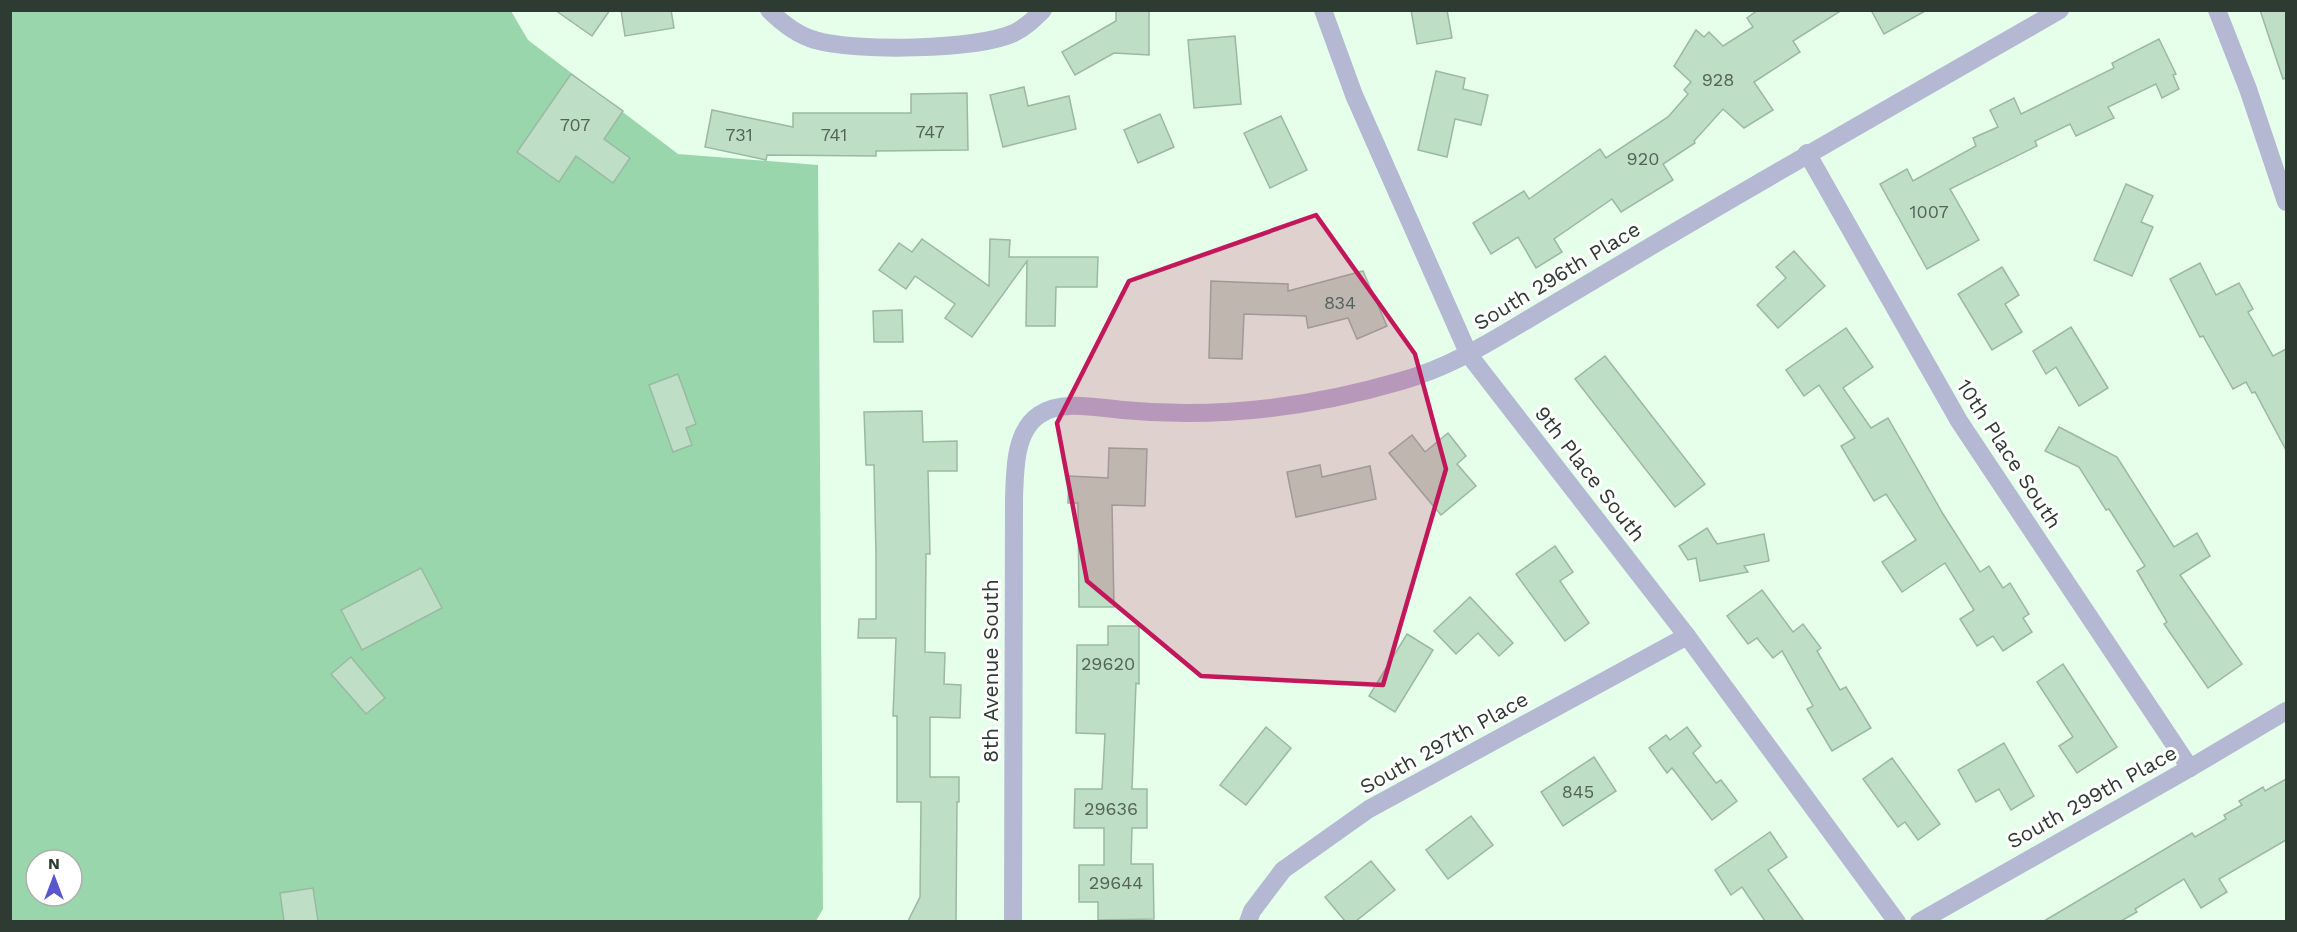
<svg xmlns="http://www.w3.org/2000/svg" width="2297" height="932" viewBox="0 0 2297 932" font-family="'Work Sans',sans-serif">
<style>
.forest{fill:#9ad6ab;fill-rule:evenodd}
.building{fill:#bedec6;stroke:#9ab9a2;stroke-width:1.5}
.lines{fill:none;stroke-linecap:round;stroke-linejoin:round}
.street{stroke:#b4b8d3;stroke-width:18}
.marked{fill:#c2185b;fill-opacity:0.2;stroke:#c2185b;stroke-width:4.5;stroke-linejoin:round}
.labels{text-anchor:middle;stroke-width:6;stroke-linejoin:round;paint-order:stroke}
.number-label{font-size:18px;fill:#526457}
.street-label{font-size:21px;fill:#2e3b32;stroke:#fff}
</style>
<rect width="100%" height="100%" fill="#e5ffeb"/>
<path class="forest" d="M10 11H511L528 40 678 154 818 165 823 909 816 921H11ZM36 860H72V896H36Z"/>
<g class="building">
<path d="M555 10H610L592 36Z"/>
<path d="M621 10H671L674 28 625 36Z"/>
<path d="M1116 10H1149V55L1114 53 1075 75 1062 52 1116 21Z"/>
<path d="M1411 10H1447L1452 38 1417 44Z"/>
<path d="M1758 10H1842L1793 41 1800 52 1754 82 1773 110 1744 128 1723 109 1694 141 1695 143 1663 164 1673 180 1621 212 1612 199 1554 239 1562 252 1536 268 1518 237 1491 254 1473 223 1524 191 1529 199 1600 149 1606 158 1668 117 1688 94 1684 90 1691 82 1674 66 1696 30 1704 37 1709 32 1723 46 1753 27 1747 18Z"/>
<path d="M1871 10H1927L1884 34Z"/>
<path d="M2260 10H2286V78L2283 79Z"/>
<path d="M1235 36 1241 104 1194 108 1188 40Z"/>
<path d="M2159 39 2176 74 2173 75 2179 89 2162 98 2156 84 2108 107 2114 118 2076 136 2070 124 2035 141 2037 146 1950 189 1979 240 1927 269 1880 184 1907 169 1913 181 1976 146 1973 138 1998 127 1990 110 2014 98 2021 114 2114 68 2112 63Z"/>
<path d="M1436 71 1465 78 1463 89 1488 95 1481 125 1455 119 1447 157 1418 150Z"/>
<path d="M571 74 623 111 604 139 630 158 613 183 576 156 559 182 517 152Z"/>
<path d="M1024 87 1028 106 1069 96 1076 129 1003 147 990 95Z"/>
<path d="M967 93 968 150 876 151V156L767 155 766 160 705 147 712 110 793 127V113H911V94Z"/>
<path d="M1160 114 1174 147 1138 163 1124 130Z"/>
<path d="M1281 116 1307 170 1270 188 1244 133Z"/>
<path d="M2126 184 2153 196 2141 222 2153 227 2132 276 2094 260Z"/>
<path d="M922 239 989 286 990 239 1010 240 1009 257H1098L1097 287H1056L1055 326H1026L1027 261 972 337 945 318 955 304 915 276 906 289 879 270 899 243 912 252Z"/>
<path d="M1794 251 1825 286 1778 328 1757 305 1786 278 1776 267Z"/>
<path d="M2200 263 2216 295 2239 283 2253 309 2248 312 2273 356 2286 349V450L2255 392 2252 393 2246 382 2233 389 2203 336 2200 337 2170 279Z"/>
<path d="M2002 267 2019 295 2005 304 2022 332 1992 350 1958 294Z"/>
<path d="M1363 271 1387 326 1357 339 1348 318 1308 328 1306 316 1244 314 1242 359 1209 358 1211 281 1288 284V291Z"/>
<path d="M902 310 903 342H874L873 311Z"/>
<path d="M2071 327 2108 388 2079 406 2056 367 2046 374 2033 351Z"/>
<path d="M1846 328 1873 367 1843 388 1871 428 1888 418 1943 514 1980 572 1989 566 2003 588 2010 583 2029 614 2023 618 2032 632 2003 651 1993 636 1977 646 1960 619 1974 610 1945 563 1902 592 1882 562 1916 540 1886 494 1874 501 1841 446 1855 438 1819 385 1804 396 1786 370Z"/>
<path d="M1605 356 1705 484 1675 507 1575 379Z"/>
<path d="M678 374 696 424 686 428 692 445 673 452 649 385Z"/>
<path d="M922 411 923 442 957 441V471H928L930 554H926L925 652 945 653 944 684 961 685 960 718 930 717V777H959V802H957L956 921H908L920 897 921 802H897V716H893L896 638H858L859 619H876V555L874 465H866L864 412Z"/>
<path d="M2059 427 2117 457 2174 547 2197 533 2210 556 2180 575 2242 664 2208 688 2164 624 2167 622 2137 571 2145 566 2109 509 2106 510 2079 467 2045 451Z"/>
<path d="M1448 433 1466 456 1457 464 1476 486 1441 515 1389 453 1412 435 1425 452Z"/>
<path d="M1109 448 1147 449 1145 506 1112 505 1114 607H1079L1078 503H1068L1069 476 1108 478Z"/>
<path d="M1320 465 1322 477 1370 466 1376 499 1296 517 1287 472Z"/>
<path d="M1707 528 1717 544 1764 534 1769 561 1744 566 1748 572 1700 581 1696 558 1688 560 1679 546Z"/>
<path d="M1555 546 1573 572 1560 581 1589 623 1565 641 1516 574Z"/>
<path d="M421 568 442 608 362 650 341 610Z"/>
<path d="M1762 590 1793 632 1803 624 1821 648 1817 651 1840 690 1846 687 1871 728 1832 751 1807 709 1813 706 1782 651 1773 658 1757 638 1748 644 1727 616Z"/>
<path d="M1470 597 1513 643 1499 656 1478 633 1456 654 1434 631Z"/>
<path d="M1108 626H1139V684L1136 683 1132 789H1147V828H1132L1131 864H1153L1154 919 1098 920V902H1079V865H1104V828H1074L1075 789H1102L1105 734 1076 733 1077 645H1108Z"/>
<path d="M1407 634 1433 650 1395 712 1369 696Z"/>
<path d="M351 657 385 698 366 714 331 674Z"/>
<path d="M2063 664 2117 747 2077 773 2059 746 2073 737 2037 682Z"/>
<path d="M1266 727 1291 748 1246 805 1220 785Z"/>
<path d="M1687 727 1701 746 1693 753 1716 783 1721 780 1737 801 1712 820 1672 768 1667 773 1649 748 1666 735 1670 740Z"/>
<path d="M2004 743 2034 796 2011 810 1999 789 1976 802 1958 770Z"/>
<path d="M1594 757 1616 791 1563 826 1541 792Z"/>
<path d="M1892 758 1940 824 1918 840 1905 822 1898 827 1863 779Z"/>
<path d="M2286 779V840L2219 879 2227 892 2201 908 2184 879 2135 909 2137 912 2121 921H2044L2192 833 2195 837 2226 819 2224 815 2242 805 2239 801 2263 787 2265 791Z"/>
<path d="M1471 816 1493 845 1448 879 1426 850Z"/>
<path d="M1770 832 1787 857 1768 870 1804 921H1765L1742 887 1731 895 1715 870Z"/>
<path d="M1371 861 1395 890 1356 921H1345L1325 897Z"/>
<path d="M313 888 318 921H284L280 893Z"/>
</g>
<g class="lines">
<g class="street">
<path d="M769 10C782 23 797 35 815 40 854 52 977 50 1014 33 1026 27 1034 19 1043 10"/>
<path d="M1323 10 1354 95 1469 355 1687 636 1897 922"/>
<path d="M2217 10 2248 89 2286 202"/>
<path d="M1807 153 1959 421 2190 768"/>
<path d="M1013 922 1014 499C1015 472 1014 432 1039 415 1062 399 1098 408 1123 410 1216 419 1312 407 1401 381 1449 368 1490 342 1532 317 1572 293 1613 269 1653 245 1788 165 1924 88 2060 10"/>
<path d="M1248 922 1252 911 1283 870 1369 809 1687 636"/>
<path d="M1919 922 2190 768 2286 711"/>
</g>
</g>
<path class="marked" d="M1316 215 1415 354 1446 469 1383 685 1201 676 1087 581 1057 423 1129 281Z"/>
<g class="labels">
<g class="number-label">
<text x="1718" y="86">928</text>
<text x="575" y="131">707</text>
<text x="930" y="138">747</text>
<text x="739" y="141">731</text>
<text x="834" y="141">741</text>
<text x="1643" y="165">920</text>
<text x="1929" y="218">1007</text>
<text x="1340" y="309">834</text>
<text x="1108" y="670">29620</text>
<text x="1578" y="798">845</text>
<text x="1111" y="815">29636</text>
<text x="1116" y="889">29644</text>
</g>
<g class="street-label">
<text transform="translate(1557 276) rotate(-31)" y="7">South 296th Place</text>
<text transform="translate(2009 454) rotate(57)" y="7">10th Place South</text>
<text transform="translate(1590 474) rotate(52)" y="7">9th Place South</text>
<text transform="translate(991 671) rotate(-90)" y="7">8th Avenue South</text>
<text transform="translate(1444 743) rotate(-29)" y="7">South 297th Place</text>
<text transform="translate(2092 797) rotate(-29)" y="7">South 299th Place</text>
</g>
</g>
<rect width="2297" height="932" fill="none" stroke="#2e3b32" stroke-width="24"/>
<g transform="translate(54 878)"><circle r="28" fill="#ffffff" stroke="#abb1ad" stroke-width="1.5"/>
<path d="M0-4.5L10 22L0 15L-10 22Z" fill="#5857ce"/>
<text y="-9" font-size="16" font-weight="bold" text-anchor="middle" fill="#2e3b32">N</text>
</g>
</svg>
